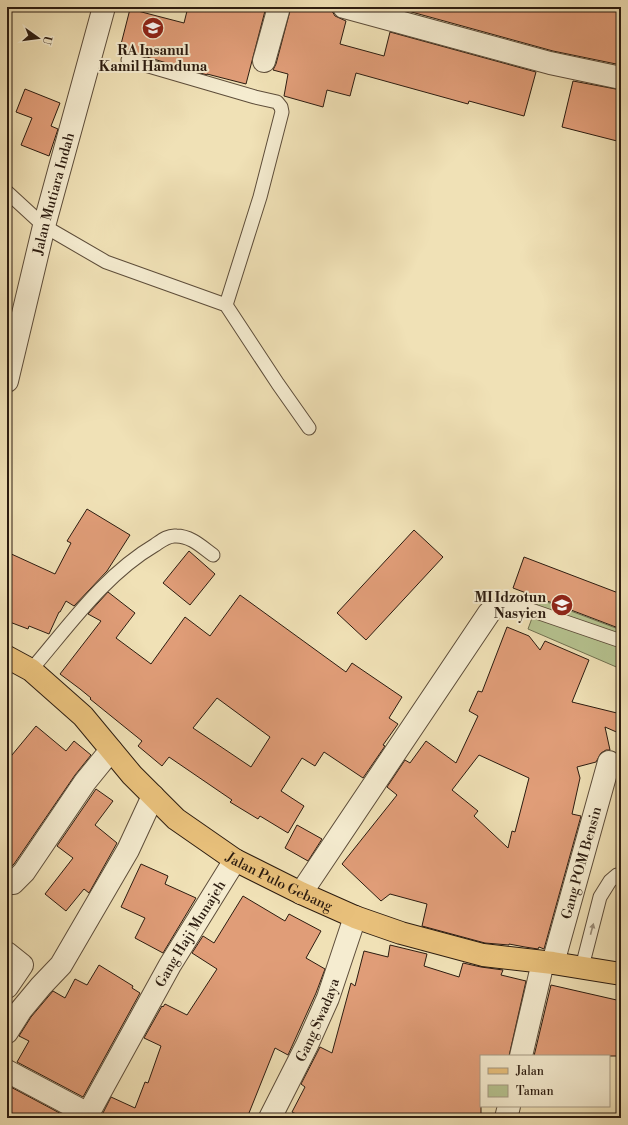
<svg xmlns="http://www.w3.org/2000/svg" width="628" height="1125" viewBox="0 0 628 1125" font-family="'Libre Bodoni',serif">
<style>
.green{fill:#b6c390;stroke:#717050}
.building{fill:#e09d78;stroke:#2c1c10;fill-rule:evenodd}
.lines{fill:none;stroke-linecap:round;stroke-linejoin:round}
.lane-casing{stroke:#5d4d3a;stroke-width:15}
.street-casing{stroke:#5d4d3a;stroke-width:24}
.primary-casing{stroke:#2c1c10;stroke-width:24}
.lane{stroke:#f5ecd0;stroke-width:13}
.street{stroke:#f5ecd0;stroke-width:22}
.primary{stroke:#e8c07b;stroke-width:22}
.oneway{fill:#9b8e7a}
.labels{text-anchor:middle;stroke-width:4;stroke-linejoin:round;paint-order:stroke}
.poi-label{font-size:14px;font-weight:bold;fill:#2c1c10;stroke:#f5ecd0}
.street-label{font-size:14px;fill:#2c1c10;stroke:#f5ecd0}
</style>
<rect width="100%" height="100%" fill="#f0e1b6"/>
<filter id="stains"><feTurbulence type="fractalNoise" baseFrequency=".005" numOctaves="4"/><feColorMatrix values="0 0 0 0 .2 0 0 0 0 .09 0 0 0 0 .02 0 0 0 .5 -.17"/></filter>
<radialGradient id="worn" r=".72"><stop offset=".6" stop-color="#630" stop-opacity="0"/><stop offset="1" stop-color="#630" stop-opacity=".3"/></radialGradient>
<path class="green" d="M539 599 621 630V669L528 629Z"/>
<g class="building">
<path d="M188 7H266L246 84 207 74V75L130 52H126L121 56H118L130 9 184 23Z"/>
<path d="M291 7H332V11L335 16 346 21 340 44 384 56 390 32 536 72 524 116 469 101 468 104 356 73 350 96 327 90 323 107 284 96 288 74 273 70 276 64Z"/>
<path d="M397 7H621V65L553 51 397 8Z"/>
<path d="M573 81 621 90V124L617 141 562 127Z"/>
<path d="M25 89 60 103 51 126 58 129 49 156 21 145 32 118 16 112Z"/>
<path d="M87 509 130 535 107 571 74 606 66 601 60 612H59L49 634 29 626 28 629 7 621V552L55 574 71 543 67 541Z"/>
<path d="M414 530 443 557 366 640 337 613Z"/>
<path d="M189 551 215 574 190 605 163 583Z"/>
<path d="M524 557 621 594V629L513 588Z"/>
<path d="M108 592 135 613 116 638 151 664 185 617 210 636 240 595 346 672 352 663 402 697 389 718 398 724 383 745 385 746 363 778 324 752 315 766 302 758 281 791 304 806 288 833 260 816 258 819 230 802 232 800 169 757 162 766 138 746 142 741 90 699 91 698 80 689 60 674 101 621 88 614ZM217 698 270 737 251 767 193 728Z"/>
<path d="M507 627 529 636 540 650 545 641 589 660 572 702 621 714V734L605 727 610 750H606L601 753 596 762 577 767 580 778 572 814 581 816 544 949 539 947 538 949 525 947 509 944V945L485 943 422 926 427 904 390 894 381 901 342 864 397 795 387 787 405 760 410 763 426 741 456 763 478 716 469 711 478 691 482 692ZM479 755 529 778 515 832 512 831 508 848 474 816 478 811 452 790Z"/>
<path d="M36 726 66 751 74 741 91 755 75 775 14 864 7 870V761Z"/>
<path d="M96 789 113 801 95 825 117 843 89 893 84 889 66 911 45 894 73 858 57 846Z"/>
<path d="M297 825 322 839 308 861 285 848Z"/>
<path d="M141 864 168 876 165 884 196 898 163 953 135 938 145 918 121 907Z"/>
<path d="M243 896 285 921 289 914 321 931 306 958 325 969 316 993 288 1055 275 1048 247 1118H107L102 1115 111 1097 135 1108 145 1082 148 1083 161 1046 144 1038 162 1006 163 1007 165 1004 187 1015 217 969 192 953 203 936 214 943Z"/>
<path d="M390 945 427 954 424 966 459 977 463 963 481 967 503 970 501 975 526 981 509 1056H481V1118H304L292 1112 305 1087 301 1084 320 1047 332 1053 351 983 355 986 364 951 388 957Z"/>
<path d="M99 965 133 986 132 988 140 993 83 1097 17 1062 29 1041 19 1036 31 1017 53 991 65 998 75 979 87 985Z"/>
<path d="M551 985 621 1001V1056H534Z"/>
<path d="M7 1085 69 1118H7Z"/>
</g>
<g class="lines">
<g class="lane-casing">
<g id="lane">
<path d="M128 60 255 97 277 102 281 107 282 112 260 197 226 305"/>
<path d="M7 192 44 226 106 262 226 305 278 384 309 428"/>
<path d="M489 613C501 602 504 602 519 606L621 641"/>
<path d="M31 670C69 626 104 575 155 545 161 541 168 535 176 536 191 536 202 547 213 555"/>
<path d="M582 967 600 897 610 881 617 875 621 874"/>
</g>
</g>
<g class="street-casing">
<g id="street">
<path d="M344 7 550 63 621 78"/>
<path d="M264 61 279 7"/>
<path id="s1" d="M7 381 44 226 104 7"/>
<path d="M7 883H13L24 872 85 782 111 750"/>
<path d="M301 893 489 613"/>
<path d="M7 953 22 965 7 987"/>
<path id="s2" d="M553 963 609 762"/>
<path d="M7 1032 21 1010 41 986 61 965 128 850 153 796"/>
<path d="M521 1056 543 962"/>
<path id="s3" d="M7 1071 88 1114 170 965 235 860"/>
<path id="s4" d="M270 1118 307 1045 328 998 355 917"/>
<path d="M506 1118 509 1106"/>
</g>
</g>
<g class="primary-casing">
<g id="primary">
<path id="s5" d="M7 657 31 670 83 716 132 775 176 819 235 860 301 893 355 917 401 933 483 955 553 963 621 974"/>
</g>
</g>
<use href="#lane" class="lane"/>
<use href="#street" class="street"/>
<use href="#primary" class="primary"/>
</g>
<defs><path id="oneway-solid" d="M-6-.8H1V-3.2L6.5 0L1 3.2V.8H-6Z"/></defs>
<use class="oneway" href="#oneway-solid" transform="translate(592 929) rotate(-75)"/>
<defs>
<g id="school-disc" transform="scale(1.15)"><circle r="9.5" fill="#8f2418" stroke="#f5ecd0"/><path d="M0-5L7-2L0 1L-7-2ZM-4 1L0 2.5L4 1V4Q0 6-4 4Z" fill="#fff"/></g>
</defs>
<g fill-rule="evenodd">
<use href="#school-disc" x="153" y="28"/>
<use href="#school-disc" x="562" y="605"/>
</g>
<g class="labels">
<g class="poi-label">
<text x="153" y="55">RA Insanul<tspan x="153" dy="16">Kamil Hamduna</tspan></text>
<text x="546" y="602" text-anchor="end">MI Idzotun<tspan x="546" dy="16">Nasyien</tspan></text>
</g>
<g class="street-label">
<text dy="5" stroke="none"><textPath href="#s1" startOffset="193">Jalan Mutiara Indah</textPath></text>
<text dy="5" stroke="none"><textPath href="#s2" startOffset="104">Gang POM Bensin</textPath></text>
<text dy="5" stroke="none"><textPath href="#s5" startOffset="357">Jalan Pulo Gebang</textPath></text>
<text dy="5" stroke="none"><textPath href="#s3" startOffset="299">Gang Haji Munajeh</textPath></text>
<text dy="5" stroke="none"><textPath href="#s4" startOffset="109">Gang Swadaya</textPath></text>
</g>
</g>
<rect width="628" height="1125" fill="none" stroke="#f0e1b6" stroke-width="24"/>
<rect x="8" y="8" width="612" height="1109" fill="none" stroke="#2c1c10" stroke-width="2"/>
<rect x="12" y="12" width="604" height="1101" fill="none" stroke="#2c1c10"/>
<rect x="480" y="1055" width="130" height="52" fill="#f5ecd0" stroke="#a59983"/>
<rect x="488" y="1068" width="20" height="6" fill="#e8c07b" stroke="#a59983"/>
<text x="516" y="1075" font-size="12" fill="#2c1c10">Jalan</text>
<rect x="488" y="1085" width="20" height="12" fill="#b6c390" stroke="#a59983"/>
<text x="516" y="1095" font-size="12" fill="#2c1c10">Taman</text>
<g transform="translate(38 38) rotate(104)" stroke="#f5ecd0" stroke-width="3" paint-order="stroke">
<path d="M0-3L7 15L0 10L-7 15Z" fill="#2c1c10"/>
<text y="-6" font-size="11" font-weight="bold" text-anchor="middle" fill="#2c1c10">U</text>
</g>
<rect width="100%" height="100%" filter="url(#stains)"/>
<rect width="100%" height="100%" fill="url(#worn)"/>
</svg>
